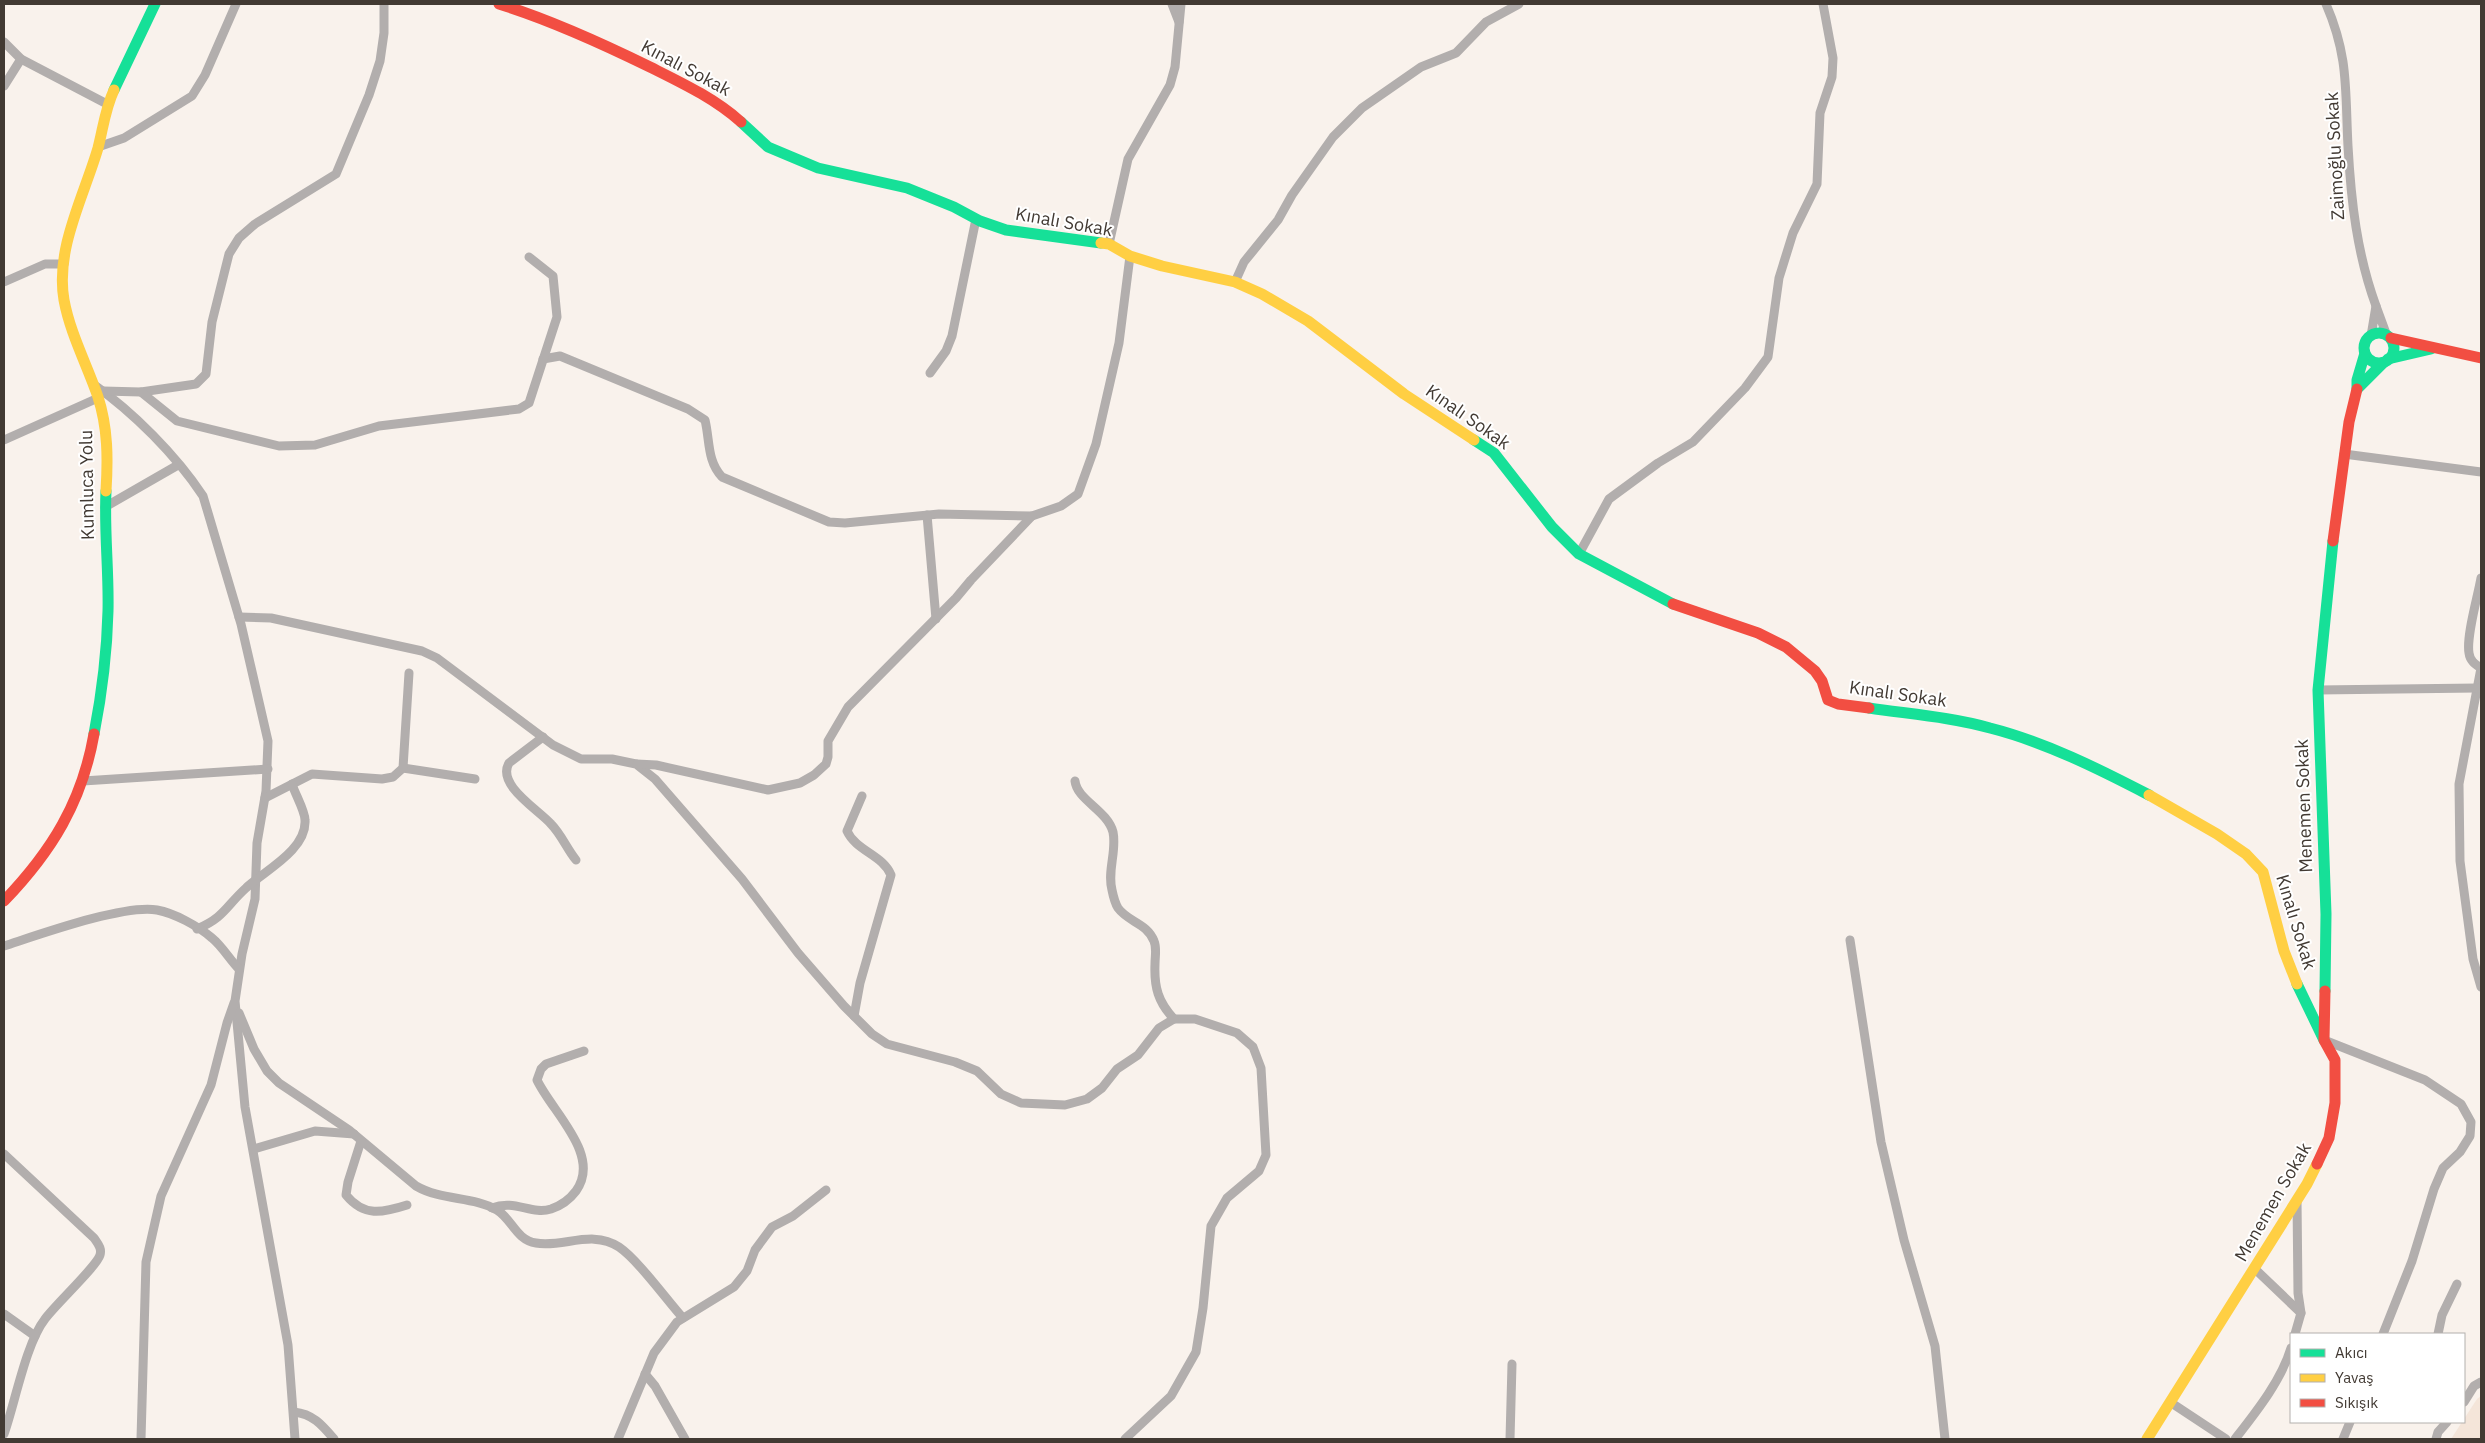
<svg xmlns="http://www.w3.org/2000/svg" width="2485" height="1443" viewBox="0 0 2485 1443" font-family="'IBM Plex Sans',sans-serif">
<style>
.built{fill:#f4e5d9}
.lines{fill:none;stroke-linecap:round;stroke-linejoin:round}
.street{stroke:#b2aead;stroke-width:9}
.fast{stroke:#16e098;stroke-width:11}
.slow{stroke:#ffcf43;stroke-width:11}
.jam{stroke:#f24e42;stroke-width:11}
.labels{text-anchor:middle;stroke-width:4;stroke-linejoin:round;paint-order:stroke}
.street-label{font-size:18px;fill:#423a33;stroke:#fff}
</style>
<rect width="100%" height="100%" fill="#f9f2ec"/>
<path class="built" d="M2481 1396V1439H2451L2477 1399Z"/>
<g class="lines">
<g class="street">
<path d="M1172 4 1179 22"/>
<path d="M2326 4C2349 57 2345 90 2348 146 2351 201 2357 254 2376 306"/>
<path d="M4 42 21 59 107 104"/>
<path d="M4 86 21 59"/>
<path d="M98 147 124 138 192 96 205 75 236 4"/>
<path d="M1109 244 1128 159 1170 85 1175 67 1181 4"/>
<path d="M4 282 45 264H64"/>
<path d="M1235 282 1244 262 1278 220 1292 195 1333 137 1362 108 1421 67 1456 53 1486 22 1519 4"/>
<path d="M2371 336 2376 306 2387 336"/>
<path d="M543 359 560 356 688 409 705 420C710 441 707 461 722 477L829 522 845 523 939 514 1032 516 1061 506 1078 494 1096 444 1119 343 1130 256"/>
<path d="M930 373 946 351 952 336 976 219"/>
<path d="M93 384C133 412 176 455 203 496L241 624 268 741 266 791 257 843 255 899 242 954 235 1001 245 1107 288 1345 295 1439"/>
<path d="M103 391 141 392 196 384 206 374 212 322 229 254 239 238 255 224 336 174 369 95 380 61 384 33V4"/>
<path d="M141 392 177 421 279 446 315 445 379 426 519 409 529 403 557 317 553 276 529 257"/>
<path d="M4 440 98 398"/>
<path d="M2344 454 2481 472"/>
<path d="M105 507 178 465"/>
<path d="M927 515 936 619"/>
<path d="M1579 554 1609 499 1658 463 1693 442 1745 388 1768 357 1779 278 1793 233 1817 184 1820 113 1832 77 1833 58 1823 4"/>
<path d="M239 617 271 618 422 651 437 658 553 745 581 759H612L636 764 655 779 742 879 798 953 844 1006 872 1034 887 1044 955 1062 977 1071 1001 1094 1021 1103 1065 1105 1087 1099 1102 1088 1117 1069 1138 1055 1159 1028 1174 1019H1195L1237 1033 1253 1047 1261 1068 1266 1155 1259 1171 1227 1198 1211 1226 1203 1308 1196 1352 1171 1396 1125 1439"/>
<path d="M2481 668 2459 784 2460 861 2473 959 2481 987"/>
<path d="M2481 668C2475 664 2470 661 2469 653 2466 636 2478 596 2481 578"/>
<path d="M2318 690 2477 688"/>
<path d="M543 737 509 763C496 785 539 810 551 824 561 834 567 849 576 860"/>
<path d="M637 764 656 765 768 790 800 783 814 775 826 764 828 757V741L848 707 956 598 971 580 1032 516"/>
<path d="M403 768 475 779"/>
<path d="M83 781 268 769"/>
<path d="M1075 781C1077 800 1107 810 1113 832 1117 851 1107 871 1112 890 1113 895 1115 903 1118 908 1128 922 1147 923 1154 941 1157 948 1155 956 1155 964 1154 987 1158 1002 1174 1019"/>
<path d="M265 798 312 774 382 779 393 777 403 768 409 673"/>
<path d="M197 929C225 917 226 906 246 888 264 871 307 850 305 820 305 811 295 794 292 784"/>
<path d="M1850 940 1881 1142 1904 1240 1935 1346 1945 1439"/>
<path d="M4 946C38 935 124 904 157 910 174 913 198 926 212 938 222 946 230 960 239 969"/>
<path d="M239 1013 254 1049 267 1071 279 1083 349 1130 416 1186C442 1201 473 1196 497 1210 512 1219 516 1240 536 1243 563 1248 592 1229 619 1247 638 1260 666 1299 683 1318"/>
<path d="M854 1016 860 983 891 875C883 855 856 851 847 831L862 796"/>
<path d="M2324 1040 2425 1080 2461 1104 2471 1122 2470 1136 2460 1152 2443 1168 2434 1189 2412 1261 2383 1334"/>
<path d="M361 1141 348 1182 346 1195C364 1217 382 1213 407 1205"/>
<path d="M254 1149 315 1131 354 1134"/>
<path d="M4 1154 94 1238C98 1244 102 1248 100 1255 97 1266 55 1305 45 1319 26 1343 15 1403 4 1434"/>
<path d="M492 1208C515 1199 531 1215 551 1209 560 1206 570 1199 576 1191 602 1155 552 1112 537 1080L541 1069 546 1064 584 1051"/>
<path d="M2255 1269 2301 1313"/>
<path d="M4 1314 35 1336"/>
<path d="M2295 1334 2301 1313 2298 1293 2297 1200"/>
<path d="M2438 1334 2442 1315 2457 1284"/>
<path d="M645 1374 655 1386 685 1439"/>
<path d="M2170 1402 2226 1439"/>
<path d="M2464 1402 2474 1386 2481 1382"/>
<path d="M294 1412C313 1414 322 1425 334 1439"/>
<path d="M141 1439 146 1262 161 1196 211 1085 227 1023 234 1003"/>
<path d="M618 1439 654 1353 677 1322 734 1287 747 1271 755 1250 772 1227 793 1216 826 1190"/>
<path d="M1510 1439 1512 1364"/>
<path d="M2235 1439C2256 1412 2281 1381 2291 1348"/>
<path d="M2343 1439 2350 1422"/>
<path d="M2436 1439 2438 1432 2447 1422"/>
</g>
<g class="fast">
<path d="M114 90 155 4"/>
<path d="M741 122 768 147 818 168 907 188 954 207 980 221 1006 230 1101 243"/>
<circle cx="2379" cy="348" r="15"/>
<path d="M2365 353 2357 380V389L2384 362"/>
<path d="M2388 359 2431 349"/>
<path d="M1474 440 1494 453 1552 527 1579 554 1673 604"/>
<path d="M1869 708C1909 714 1951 717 1990 728 2045 742 2099 769 2149 795"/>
<path d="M94 734C102 693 107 652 108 611 109 571 104 531 106 491"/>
<path d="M2297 984 2324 1040"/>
<path d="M2325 991 2326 914 2318 690 2333 541"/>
</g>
<g class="slow">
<path d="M1101 243 1109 244 1130 256 1162 266 1235 282 1262 294 1308 321 1404 394 1474 440"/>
<path d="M106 491C108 459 108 428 98 397 87 365 70 333 64 300 55 249 84 196 98 148 103 129 105 109 114 90"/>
<path d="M2149 795 2217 834 2246 854 2263 872 2284 951 2297 984"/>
<path d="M2147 1439 2307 1184 2317 1164"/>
</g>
<g class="jam">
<path d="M499 4C551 20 601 43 650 67 682 83 714 98 741 122"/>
<path d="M2391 338 2481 358"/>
<path d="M2333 541 2349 422 2357 389"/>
<path d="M1673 604 1758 633 1786 647 1815 671 1822 681 1828 700 1838 704 1869 708"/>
<path d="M4 901C52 851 82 802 94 734"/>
<path d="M2317 1164 2329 1138 2335 1103V1060L2324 1040 2325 991"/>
</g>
</g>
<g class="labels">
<g class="street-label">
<text transform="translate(686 68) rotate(28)" y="6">Kınalı Sokak</text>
<text transform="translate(2335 156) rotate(-93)" y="6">Zaimoğlu Sokak</text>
<text transform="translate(1064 222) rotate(10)" y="6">Kınalı Sokak</text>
<text transform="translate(1468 417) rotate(35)" y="6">Kınalı Sokak</text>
<text transform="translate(87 485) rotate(-91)" y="6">Kumluca Yolu</text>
<text transform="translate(1898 694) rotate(8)" y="6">Kınalı Sokak</text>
<text transform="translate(2304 806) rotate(-92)" y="6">Menemen Sokak</text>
<text transform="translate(2296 922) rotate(73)" y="6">Kınalı Sokak</text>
<text transform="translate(2273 1202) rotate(-60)" y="6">Menemen Sokak</text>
</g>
</g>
<rect width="2485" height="1443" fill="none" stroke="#423a33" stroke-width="10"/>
<rect x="2290" y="1333" width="175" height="90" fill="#ffffff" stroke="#b3b0ad"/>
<rect x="2300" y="1349" width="25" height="8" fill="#16e098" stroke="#b3b0ad"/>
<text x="2335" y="1358" font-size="15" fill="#423a33">Akıcı</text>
<rect x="2300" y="1374" width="25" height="8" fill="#ffcf43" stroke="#b3b0ad"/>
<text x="2335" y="1383" font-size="15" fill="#423a33">Yavaş</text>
<rect x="2300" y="1399" width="25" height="8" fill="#f24e42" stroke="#b3b0ad"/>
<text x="2335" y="1408" font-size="15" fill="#423a33">Sıkışık</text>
</svg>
